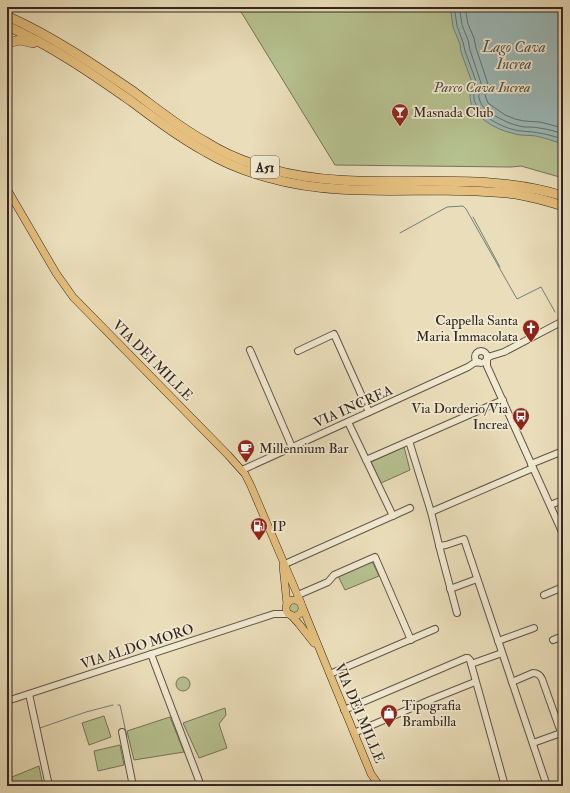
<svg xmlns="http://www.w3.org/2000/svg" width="570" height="793" viewBox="0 0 570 793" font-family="'IM FELL Double Pica',serif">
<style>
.green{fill:#b6c190;stroke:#747458}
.water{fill:#9bbab9;stroke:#717f7c}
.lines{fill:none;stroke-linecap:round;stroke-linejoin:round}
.shore{stroke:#67706d;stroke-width:1}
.stream{stroke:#717f7c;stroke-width:1}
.minor-casing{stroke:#615447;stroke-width:8}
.major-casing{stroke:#332621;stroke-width:8}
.highway-casing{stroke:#332621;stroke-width:10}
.minor{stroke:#f1ead2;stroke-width:6}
.major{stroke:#e5bf7d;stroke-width:7}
.highway{stroke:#e5bf7d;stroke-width:9}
.labels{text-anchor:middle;stroke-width:3.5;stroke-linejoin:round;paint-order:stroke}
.shield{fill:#f1ead2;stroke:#6c6156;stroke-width:1}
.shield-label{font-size:13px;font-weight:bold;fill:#332621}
.park-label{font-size:14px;font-style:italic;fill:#544d3d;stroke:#f1ead2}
.poi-label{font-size:14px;fill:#332621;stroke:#f1ead2;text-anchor:start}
.street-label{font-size:14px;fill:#332621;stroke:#f1ead2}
.water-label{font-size:15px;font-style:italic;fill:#52524f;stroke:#f1ead2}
</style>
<rect width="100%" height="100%" fill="#eadeba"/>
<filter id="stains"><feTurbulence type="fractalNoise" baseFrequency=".005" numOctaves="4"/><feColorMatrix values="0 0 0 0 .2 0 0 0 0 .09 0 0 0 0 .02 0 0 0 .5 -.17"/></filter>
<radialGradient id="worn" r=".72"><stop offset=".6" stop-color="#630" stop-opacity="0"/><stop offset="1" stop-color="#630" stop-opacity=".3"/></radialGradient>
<g class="green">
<path d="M238 7H563V178L521 166 511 167 335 165Z"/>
<path d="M404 447 410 470 381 483 371 462Z"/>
<path d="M372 561 379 576 345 590 338 576Z"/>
<circle cx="294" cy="608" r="6"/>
<circle cx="183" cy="684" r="7"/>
<path d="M225 708 226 715 219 724 227 748 199 758 183 723Z"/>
<path d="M104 716 111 737 89 745 82 723Z"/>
<path d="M170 717 184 752 134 760 127 731Z"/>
<path d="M120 745 124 765 98 771 94 751Z"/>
<path d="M39 766 43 786H7V779Z"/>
</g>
<path class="water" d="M449 7H561L563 11V144C554 141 545 138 536 136 528 135 520 136 512 133 492 129 460 109 473 85L461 52 460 44 453 27 451 12Z"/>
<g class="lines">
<g class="shore">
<path d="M453 7 455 12 457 26 463 42 465 51 477 84C476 89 473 93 474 99 477 114 498 125 511 129 520 132 530 131 539 133 547 134 555 137 563 139"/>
<path d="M459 7 460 11 462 25 468 40 470 50 481 83C482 88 478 92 479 98 481 106 486 110 492 114 502 120 512 125 524 127 529 127 534 127 539 128 547 129 555 131 563 134"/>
<path d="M465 7 468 24 474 38 476 48 487 81 488 88 485 95 488 103 505 115 515 119 524 121 540 122 563 128"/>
</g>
<g class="stream">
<path d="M473 217 500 267"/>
<path d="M400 233 447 207 463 206 466 209 517 299 541 287 555 312"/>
<path d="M118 705H120L127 737"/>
<path d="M40 728 86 712 113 705"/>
</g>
<g class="minor-casing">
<g id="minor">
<path d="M250 350 292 447"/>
<path d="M298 351 334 334 369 412"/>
<circle cx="481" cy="357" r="6"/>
<path d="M487 358 491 356 504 352 563 321"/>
<path d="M487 359V366L563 534"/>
<path d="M348 422 393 516"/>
<path d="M409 441 431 512 441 553 457 613"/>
<path d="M366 460 503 400"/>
<path d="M531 464 563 451"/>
<path d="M242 470 468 367 474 363 479 362"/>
<path d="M550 505 563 500"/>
<path d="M431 512 533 468"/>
<path d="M439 546 446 545 464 539 547 786"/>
<path d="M285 564 410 508"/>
<path d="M450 589 477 579"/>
<path d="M298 595 328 582 334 575 375 557 411 640"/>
<path d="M544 595 563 587"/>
<path d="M553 640 563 636"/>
<path d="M498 641 534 628"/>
<path d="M151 654 201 786"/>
<path d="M471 664 502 653"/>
<path d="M330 674 435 629"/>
<path d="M512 682 533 673C538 673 540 675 542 679L563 738"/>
<path d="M29 694 49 786"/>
<path d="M7 701 274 614H289"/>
<path d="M344 710 466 658H468L470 660 505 786"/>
<path d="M122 732 133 786"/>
<path d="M354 733 430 700 475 682"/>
<path d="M533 743 561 733"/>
</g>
</g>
<g class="major-casing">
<g id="major">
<path d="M7 189 56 273 73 297 228 455 245 474 251 486 301 603"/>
<path d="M283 566 287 604"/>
<circle cx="294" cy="608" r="8"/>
<path d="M302 606 324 660 371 774 379 785"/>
<path d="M291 615 299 624 314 643"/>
</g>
</g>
<g class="highway-casing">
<g id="highway">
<path d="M7 16C52 36 93 64 134 92 157 109 180 128 206 142 225 154 247 163 270 169 366 196 467 166 563 196"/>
<path d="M7 26C52 46 91 73 131 101 155 119 179 137 206 152 226 164 247 172 270 178 326 194 386 190 444 190 468 191 492 191 516 194 532 197 548 201 563 206"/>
<path d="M7 43 20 40 33 43"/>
</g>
</g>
<use href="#minor" class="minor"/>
<use href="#major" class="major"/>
<use href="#highway" class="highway"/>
</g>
<defs>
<g id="bar-pin" transform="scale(0.9)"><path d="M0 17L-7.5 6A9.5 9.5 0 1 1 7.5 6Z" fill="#8f2418" stroke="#f1ead2"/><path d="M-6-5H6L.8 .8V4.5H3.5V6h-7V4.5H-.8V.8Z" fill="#fff"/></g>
<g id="church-pin" transform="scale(0.9)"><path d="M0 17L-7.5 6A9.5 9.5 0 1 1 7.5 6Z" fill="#8f2418" stroke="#f1ead2"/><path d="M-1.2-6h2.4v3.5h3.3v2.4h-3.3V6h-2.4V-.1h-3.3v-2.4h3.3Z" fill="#fff"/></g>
<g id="bus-pin" transform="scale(0.9)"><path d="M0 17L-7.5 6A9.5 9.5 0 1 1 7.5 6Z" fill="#8f2418" stroke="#f1ead2"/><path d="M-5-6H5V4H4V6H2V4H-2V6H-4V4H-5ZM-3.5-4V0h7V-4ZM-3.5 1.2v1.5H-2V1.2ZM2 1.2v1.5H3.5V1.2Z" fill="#fff"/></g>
<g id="cafe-pin" transform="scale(0.9)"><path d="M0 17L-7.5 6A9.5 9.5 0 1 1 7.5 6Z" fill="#8f2418" stroke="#f1ead2"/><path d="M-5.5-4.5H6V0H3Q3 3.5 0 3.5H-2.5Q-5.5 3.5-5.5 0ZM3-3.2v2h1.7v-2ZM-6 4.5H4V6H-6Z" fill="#fff"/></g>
<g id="fuel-pin" transform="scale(0.9)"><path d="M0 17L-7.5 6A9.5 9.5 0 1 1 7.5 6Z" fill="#8f2418" stroke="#f1ead2"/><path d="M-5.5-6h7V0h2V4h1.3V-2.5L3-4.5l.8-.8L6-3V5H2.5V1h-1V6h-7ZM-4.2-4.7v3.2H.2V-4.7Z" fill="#fff"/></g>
<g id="shop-pin" transform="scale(0.9)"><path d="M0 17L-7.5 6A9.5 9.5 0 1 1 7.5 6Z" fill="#8f2418" stroke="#f1ead2"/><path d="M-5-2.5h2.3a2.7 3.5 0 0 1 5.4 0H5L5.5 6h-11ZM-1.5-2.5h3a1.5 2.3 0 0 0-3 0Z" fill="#fff"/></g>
</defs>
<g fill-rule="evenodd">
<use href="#bar-pin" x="400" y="112"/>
<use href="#church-pin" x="531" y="328"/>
<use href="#bus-pin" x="521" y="416"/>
<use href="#cafe-pin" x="246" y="448"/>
<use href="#fuel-pin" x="259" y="526"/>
<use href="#shop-pin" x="389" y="713"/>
</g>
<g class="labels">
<rect class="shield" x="251" y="156" width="28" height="22" rx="3"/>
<g class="shield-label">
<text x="265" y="172">A51</text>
</g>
<g class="park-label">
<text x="482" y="92">Parco Cava Increa</text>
</g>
<g class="poi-label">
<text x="413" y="117">Masnada Club</text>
<text x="518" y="325" text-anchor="end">Cappella Santa<tspan x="518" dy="16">Maria Immacolata</tspan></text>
<text x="508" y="413" text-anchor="end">Via Dorderio/Via<tspan x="508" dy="16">Increa</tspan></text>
<text x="259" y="453">Millennium Bar</text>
<text x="272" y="531">IP</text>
<text x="402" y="710">Tipografia<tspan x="402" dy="16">Brambilla</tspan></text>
</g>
<g class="street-label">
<text transform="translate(153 360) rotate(45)" y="5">VIA DEI MILLE</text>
<text transform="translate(353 406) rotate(-24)" y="5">VIA INCREA</text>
<text transform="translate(137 646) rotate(-18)" y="5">VIA ALDO MORO</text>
<text transform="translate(360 713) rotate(67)" y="5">VIA DEI MILLE</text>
</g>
<g class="water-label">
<text x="514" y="52">Lago Cava<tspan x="514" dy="17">Increa</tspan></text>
</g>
</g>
<rect width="570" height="793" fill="none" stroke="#eadeba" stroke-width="24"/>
<rect x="8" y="8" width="554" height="777" fill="none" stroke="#332621" stroke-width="2"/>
<rect x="12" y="12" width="546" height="769" fill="none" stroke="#332621"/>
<rect width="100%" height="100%" filter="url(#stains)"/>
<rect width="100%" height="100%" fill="url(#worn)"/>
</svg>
